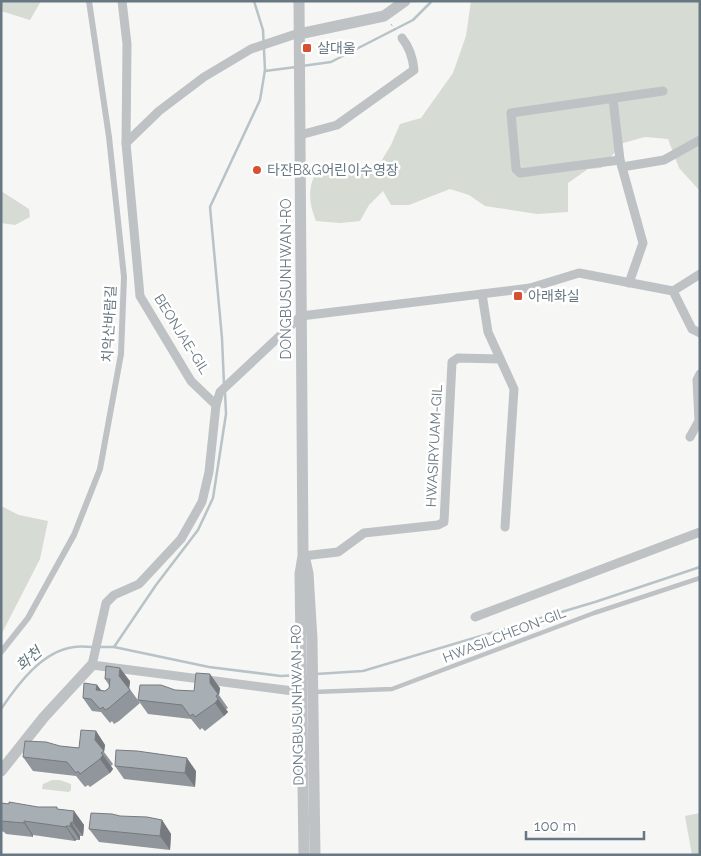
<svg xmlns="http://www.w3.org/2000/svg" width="701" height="856" viewBox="0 0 701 856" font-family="Raleway,'Noto Sans KR',sans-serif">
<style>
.green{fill:#d6dbd3}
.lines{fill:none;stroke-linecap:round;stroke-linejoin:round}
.stream{stroke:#b7c3c7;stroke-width:2.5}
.path{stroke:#b8bbbd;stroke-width:1;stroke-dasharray:2.5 2.5;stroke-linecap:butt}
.service{stroke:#bec2c5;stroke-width:4.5}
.pedestrian{stroke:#bec2c5;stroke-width:6}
.minor{stroke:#bec2c5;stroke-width:9}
.tertiary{stroke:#bec2c5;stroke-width:11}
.wall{fill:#90969b}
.shaded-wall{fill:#767a7e}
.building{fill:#a8afb4;stroke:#767a7e}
.poi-dot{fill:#d65034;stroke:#fff;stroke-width:2}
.labels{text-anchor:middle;stroke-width:5;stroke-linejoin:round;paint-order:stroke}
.poi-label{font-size:14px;fill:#687882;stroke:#fff;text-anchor:start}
.street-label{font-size:14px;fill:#687882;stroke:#fff}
.water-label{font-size:15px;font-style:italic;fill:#63797f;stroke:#fff}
</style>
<rect width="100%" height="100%" fill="#f6f6f4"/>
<g class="green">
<path d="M1 1H41L30 20 1 11Z"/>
<path d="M471 1H700V191L679 168 668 139 645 137 623 143 601 168 588 169 568 183V212L537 214 485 206 469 195 450 189 409 205H391L383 191 369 205 360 221 340 223 316 221C307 199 307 179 325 163L347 169 374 173 391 145 400 124 421 118 453 73 466 36Z"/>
<path d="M1 191 29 209 30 217 15 225 1 223Z"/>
<path d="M1 506 19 515 48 521 40 559 1 635Z"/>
<path d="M52 780H60L71 784V790L69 792 42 789 43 784Z"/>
<path d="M700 813V855H692L685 816Z"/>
</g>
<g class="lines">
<g class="stream">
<path d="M302 66 331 62 413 20 432 1"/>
<path d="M265 71 296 67"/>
<path d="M224 384 222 338 210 207 260 100 265 70 263 30 254 1"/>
<path d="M99 647H114L209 667 281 676 299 675"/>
<path d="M114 647 156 585 198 530 213 498 226 414 225 392"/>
<path d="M316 674 363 671 595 602 700 567"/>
<path d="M1 709C18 684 42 651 74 647 80 646 87 647 94 647"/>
</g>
<path class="path" d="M391 24 396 31"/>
<path class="service" d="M314 692 392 689 594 613 700 578"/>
<path class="pedestrian" d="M1 652 28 618 74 535 100 469 121 354 124 277 109 137 89 1"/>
<g class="minor">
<path d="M122 1 127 44 126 143 140 296 191 381 216 405"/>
<path d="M613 99 620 160 643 243 629 283"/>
<path d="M300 135 337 125 414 70C413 58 410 48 402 38"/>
<path d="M126 143 159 111 204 77 251 49 296 34"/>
<path d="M620 160 520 173 516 169 511 113 663 91"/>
<path d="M622 167 664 160 700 140"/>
<path d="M673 291 692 329 700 333"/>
<path d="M482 294 488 332 514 389 505 527"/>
<path d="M690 437 699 421 697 380 700 374"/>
<path d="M303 556 338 552 364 533 438 525 444 522 452 362 458 358 500 359"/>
<path d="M475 617 700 532"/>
<path d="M301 692 92 665 106 603 114 595 139 584 181 539 202 502 209 472 216 405 220 392 301 316 530 288 579 273 673 291 700 274"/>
</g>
<g class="tertiary">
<path d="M299 1 303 556 300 574 304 855"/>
<path d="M299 34 384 16 405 1"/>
<path d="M305 560 308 573 312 639 315 855"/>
<path d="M1 771 44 717 92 665"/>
</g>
</g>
<g class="wall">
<path d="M105 679 130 681 129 688 140 703 119 721 114 724 112 721 110 723 101 712 92 711 83 698 97 685 101 690 105 691 109 688V685Z"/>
<path d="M220 688 219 695 228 708 226 709 228 712 224 716 205 731 202 728 200 730 191 719 148 714 138 700 175 690 194 691Z"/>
<path d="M96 731 105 745 104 752 113 764 111 766 113 769 110 773 90 787 88 785 85 787 76 776 33 771 23 757 60 746 79 748Z"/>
<path d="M115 766 196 771 195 787 124 779Z"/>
<path d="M1 803 74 811 84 825 83 836H80V840H76L75 841 33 835V837L6 834 4 832 1 831Z"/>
<path d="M162 820 171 834 170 850 99 842 89 829Z"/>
</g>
<g class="shaded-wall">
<path d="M120 668 130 681 129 690 119 676Z"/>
<path d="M210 674 220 688 219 695 210 683Z"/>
<path d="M97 685 107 698 96 690Z"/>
<path d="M218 699 228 712 224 716 215 703Z"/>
<path d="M96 731 105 745 104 752 95 740Z"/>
<path d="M103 755 113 769 110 773 100 759Z"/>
<path d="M187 758 196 771 195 787 185 773Z"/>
<path d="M74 811 84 825 83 836 73 823Z"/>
<path d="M162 820 171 834 170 850 160 836Z"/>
<path d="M24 821 33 835V837L24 823Z"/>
<path d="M71 822 80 836V840L70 826Z"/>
<path d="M66 826 76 840 75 841 66 827Z"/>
</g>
<g class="building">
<path d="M106 666 120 668 119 676 130 690 109 708 105 710 103 707 100 709 91 699 83 698 84 683 97 685 96 690 105 691 109 688 110 679H105Z"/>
<path d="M196 673 210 674V683L218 694 216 696 218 699 215 703 195 717 193 714 190 716 182 705 138 700 140 685H161L175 690 194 691Z"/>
<path d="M81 730 96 731 95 740 104 751 101 753 103 755 100 759 80 774 78 771 76 773 67 762 23 757 25 741 46 742 60 746 79 748Z"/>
<path d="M116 750 137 751 187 758 185 773 115 766Z"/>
<path d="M9 802 38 807H57V809L74 811 73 823 71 822 70 826H66V827L24 821V823L1 821V803L9 804Z"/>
<path d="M91 813 112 814 120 816 147 817 162 820 160 836 89 829Z"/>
</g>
<g class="poi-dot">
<rect x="302" y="43" width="10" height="10" rx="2.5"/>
<circle cx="257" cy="170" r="5"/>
<rect x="513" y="291" width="10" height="10" rx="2.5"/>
</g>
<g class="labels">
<g class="poi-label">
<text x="317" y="53">살대울</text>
<text x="267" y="175">타잔B&amp;G어린이수영장</text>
<text x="528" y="301">아래화실</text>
</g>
<g class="street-label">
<text transform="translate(286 279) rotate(-90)" y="5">DONGBUSUNHWAN-RO</text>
<text transform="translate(109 324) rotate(-87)" y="5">치악산바람길</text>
<text transform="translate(182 334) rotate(58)" y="5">BEONJAE-GIL</text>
<text transform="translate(434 446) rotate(-87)" y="5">HWASIRYUAM-GIL</text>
<text transform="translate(504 635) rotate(-21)" y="5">HWASILCHEON-GIL</text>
<text transform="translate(297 705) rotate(-91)" y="5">DONGBUSUNHWAN-RO</text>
</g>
<g class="water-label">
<text transform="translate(29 659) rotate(-41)" y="5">화천</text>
</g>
</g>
<rect width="701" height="856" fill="none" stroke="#687882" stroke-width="5"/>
<path d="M526 831v8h118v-8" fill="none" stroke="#687882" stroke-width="2.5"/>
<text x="534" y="831" font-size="15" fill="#687882" stroke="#ffffff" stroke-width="4" paint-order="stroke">100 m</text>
</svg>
